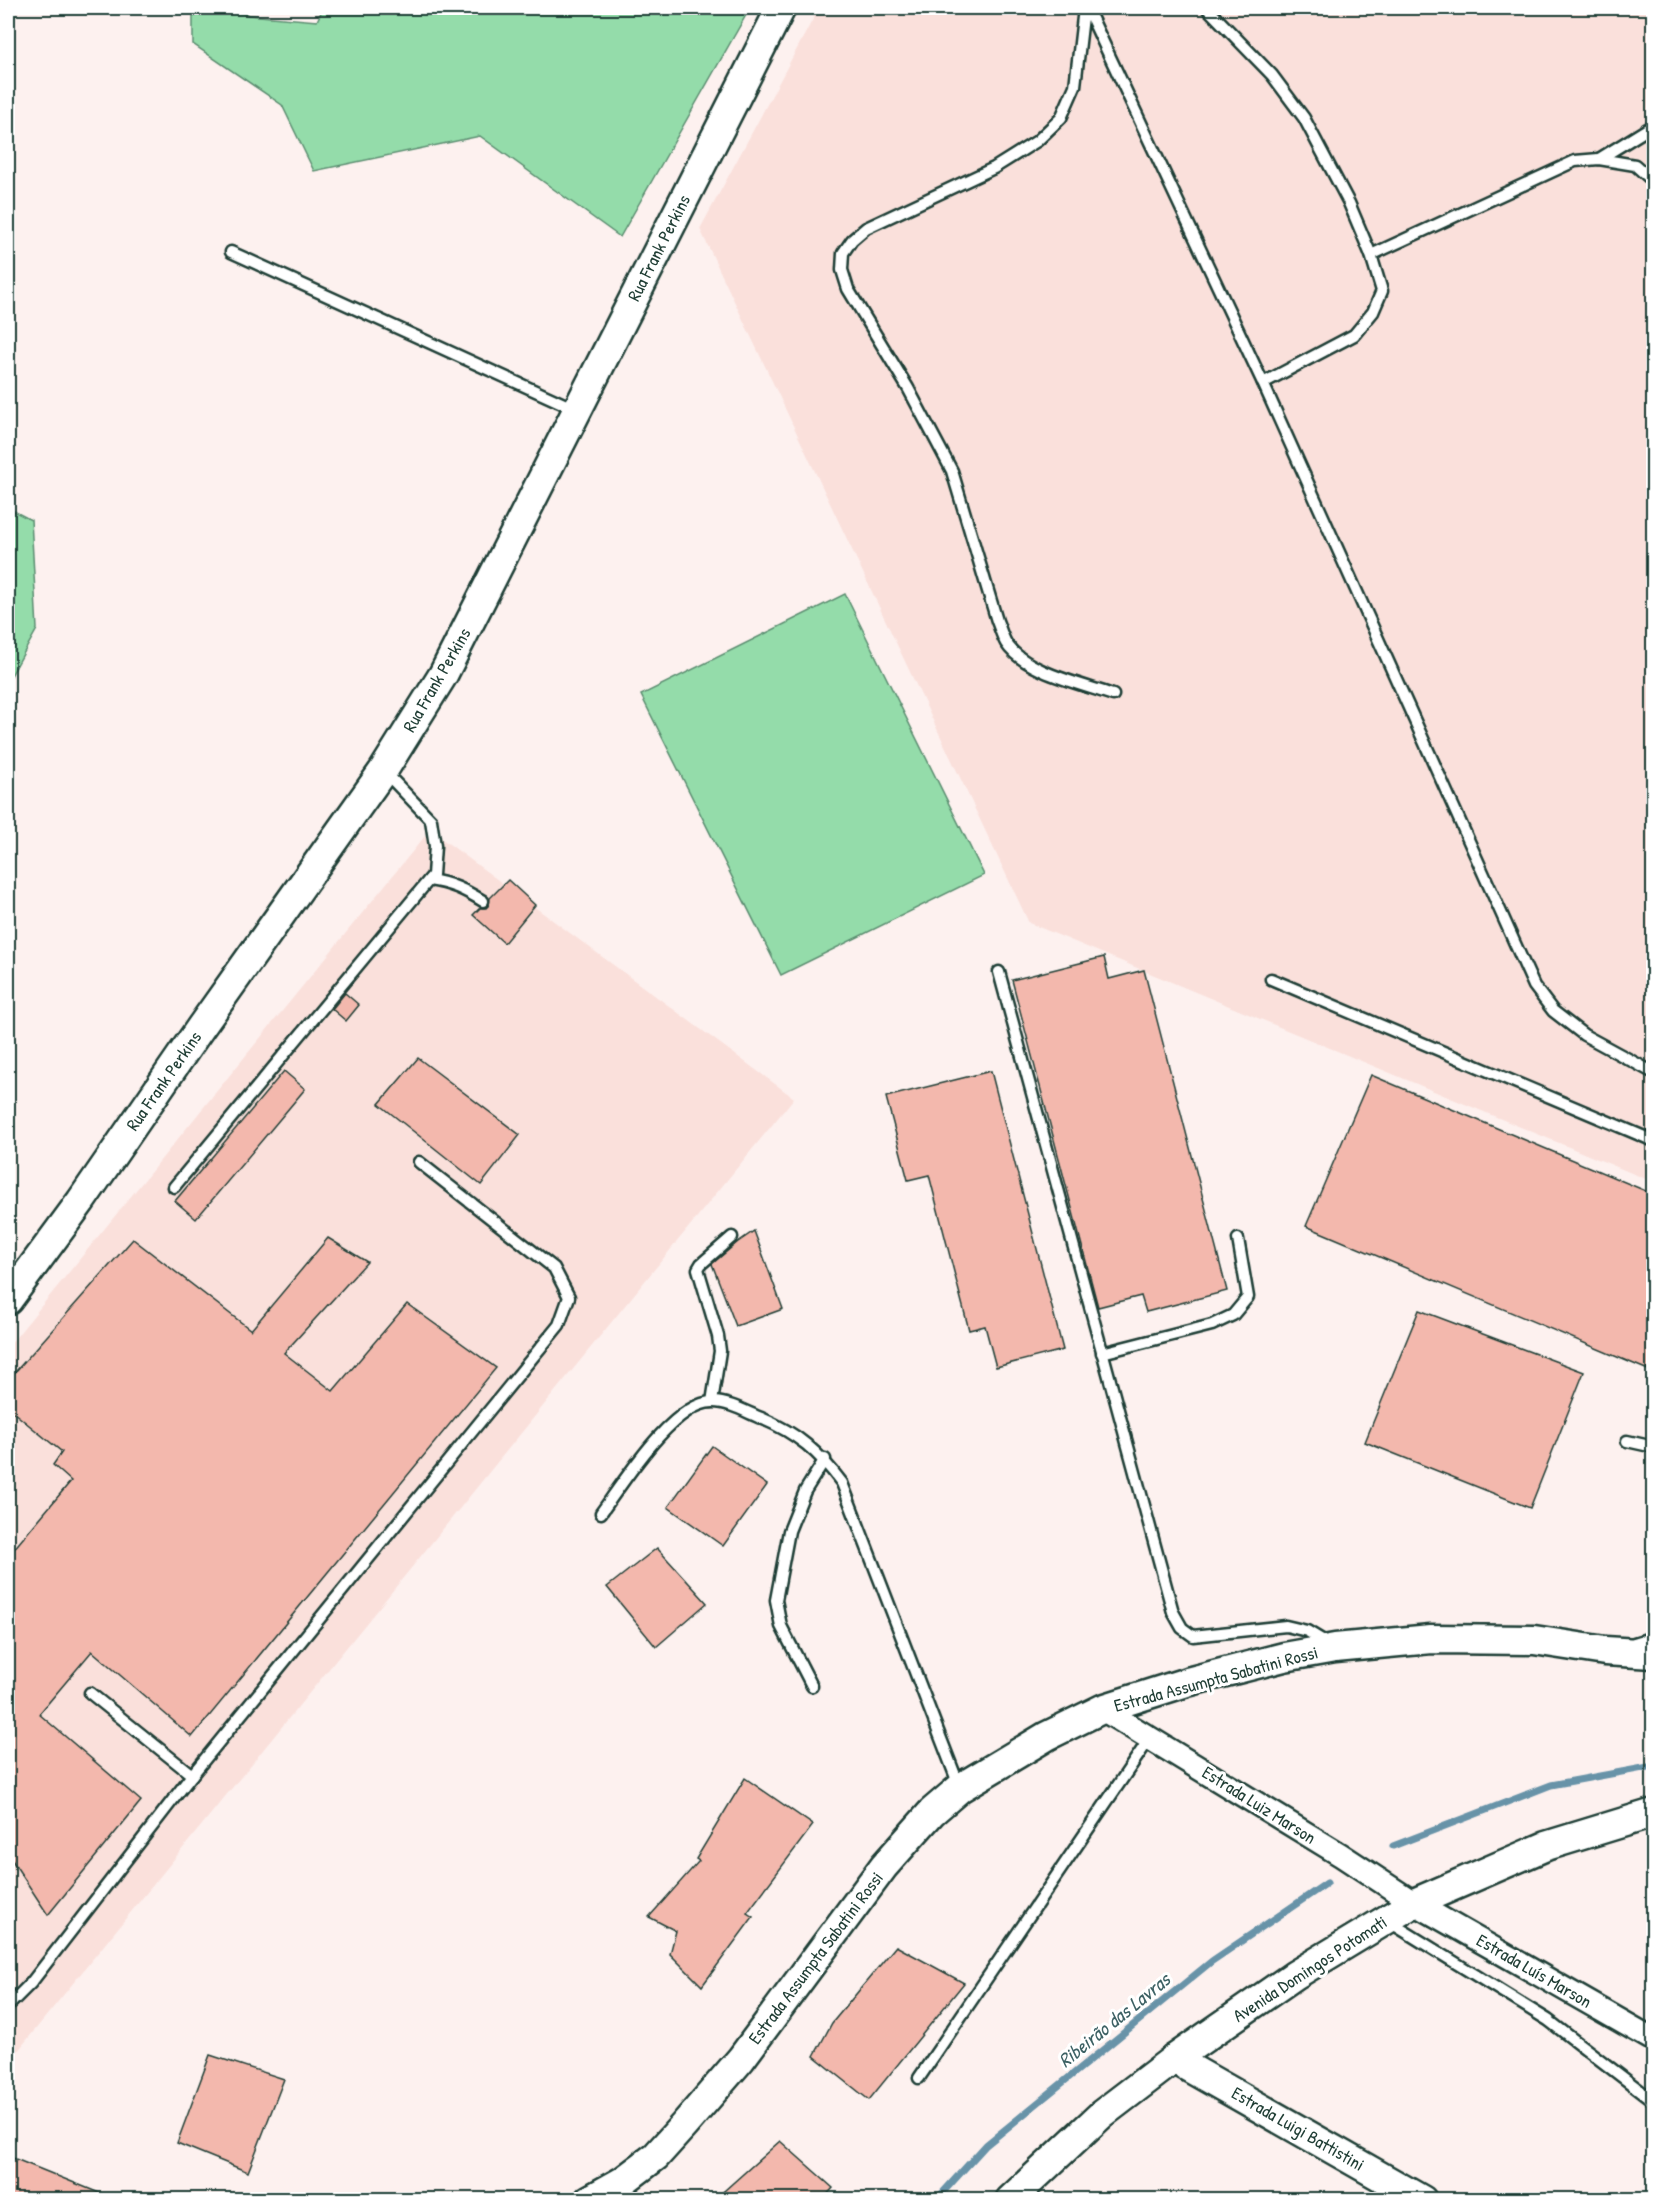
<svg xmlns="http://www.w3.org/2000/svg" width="1661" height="2207" viewBox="0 0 1661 2207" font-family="'Patrick Hand',sans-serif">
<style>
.built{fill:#fae0db}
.green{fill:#94dcaa;stroke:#5a8c6f;stroke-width:1.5}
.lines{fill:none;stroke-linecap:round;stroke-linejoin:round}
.stream{stroke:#6793a8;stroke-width:7}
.building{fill:#f3b8ad;stroke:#1f3d34;stroke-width:1.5}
.service-casing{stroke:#1f3d34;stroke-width:15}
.minor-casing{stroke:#1f3d34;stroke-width:27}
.tertiary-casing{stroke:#1f3d34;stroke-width:33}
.service{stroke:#fff;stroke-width:10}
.minor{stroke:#fff;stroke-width:22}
.tertiary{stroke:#fff;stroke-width:28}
.labels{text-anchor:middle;stroke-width:6;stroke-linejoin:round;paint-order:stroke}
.street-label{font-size:18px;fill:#1f3d34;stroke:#fff}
.water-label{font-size:20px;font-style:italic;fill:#3d6164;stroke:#fff}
</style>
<rect width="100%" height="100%" fill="#fdf1ef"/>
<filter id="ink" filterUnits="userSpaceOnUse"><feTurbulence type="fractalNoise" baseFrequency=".0167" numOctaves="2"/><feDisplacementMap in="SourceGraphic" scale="12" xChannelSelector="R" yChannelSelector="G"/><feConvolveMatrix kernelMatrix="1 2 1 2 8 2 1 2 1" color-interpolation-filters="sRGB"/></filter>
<g filter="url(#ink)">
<g class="built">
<path d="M819 8H1653V1182L1029 923 700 229Z"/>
<path d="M430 830 794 1098 8 2063V1347Z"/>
</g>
<g class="green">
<path d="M193 8H237L248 15 317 21 323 8H750L620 237 480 136 314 171 282 105 193 44Z"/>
<path d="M8 508 31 520 37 629 8 681Z"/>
<path d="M845 594 984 875 781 975 641 695Z"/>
</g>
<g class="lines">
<g class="stream">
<path d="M1393 1846 1551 1785 1654 1766"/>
<path d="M936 2200 986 2145 1212 1961 1327 1883"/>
</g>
</g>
<g class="building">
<path d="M508 880 535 905 504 943 473 915 480 908H486L489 905 490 898Z"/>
<path d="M1104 957 1109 979 1144 970 1227 1291 1146 1312 1141 1296 1098 1307 1012 980Z"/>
<path d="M345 993 359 1005 346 1021 332 1009Z"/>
<path d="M418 1058 520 1135 481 1185 379 1104Z"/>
<path d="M284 1071 305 1089 196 1219 175 1201Z"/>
<path d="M991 1071 1063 1350 996 1367 985 1326 969 1330 929 1175 908 1180 886 1097Z"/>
<path d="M1371 1075 1653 1194V1372L1306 1226Z"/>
<path d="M754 1231 783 1309 736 1326 712 1264 738 1242Z"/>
<path d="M328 1238 367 1262 284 1353 333 1391 407 1304 496 1368 192 1737 92 1651 39 1714 141 1801 48 1915 8 1854V1556L71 1481 53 1465 62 1452 8 1408V1380L133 1239 251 1330Z"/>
<path d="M1419 1310 1584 1372 1530 1508 1365 1442Z"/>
<path d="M712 1446 767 1485 723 1546 668 1507Z"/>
<path d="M657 1548 707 1603 656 1647 607 1587Z"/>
<path d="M745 1778 813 1825 747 1913 753 1917 702 1986 670 1954 676 1931 649 1917 699 1861 696 1859Z"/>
<path d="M896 1946 964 1983 869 2100 814 2056 832 2023Z"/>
<path d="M210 2055 284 2079 248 2172 177 2143Z"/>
<path d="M780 2141 833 2188 823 2199H715Z"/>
<path d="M8 2156 114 2199H8Z"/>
</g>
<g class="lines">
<g class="service-casing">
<g id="service">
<path d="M1084 8 1075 86 1061 118 1037 141 994 168 866 228 852 240 843 253 842 270 848 289 908 388 952 471 997 621C1000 628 1002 636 1006 643 1024 672 1082 684 1113 695"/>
<path d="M1087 8 1263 383 1534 986 1553 1011 1584 1035 1654 1073"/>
<path d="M1207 8 1272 75 1304 118 1349 203 1371 255 1382 291 1373 312 1354 335 1263 383"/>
<path d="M1599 159 1654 125"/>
<path d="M231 252 575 409"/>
<path d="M1371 255 1575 161 1599 159 1635 165 1654 182"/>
<path d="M429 880C451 883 465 890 483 901"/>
<path d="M999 972 1173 1612 1182 1628 1193 1636 1286 1626 1307 1631 1327 1643"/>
<path d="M1271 979 1654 1141"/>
<path d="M174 1187 433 875 435 846 431 820 384 771"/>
<path d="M1102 1353 1212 1325 1233 1315 1248 1297 1238 1239"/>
<path d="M712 1402 720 1351 718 1336 698 1269 701 1264 732 1237"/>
<path d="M1627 1441 1654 1447"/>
<path d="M601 1513C623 1483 673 1402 713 1402 729 1402 746 1412 761 1418 797 1433 819 1452 842 1483L960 1788"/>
<path d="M1634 1643 1654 1637"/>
<path d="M812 1686 781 1626 776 1600 789 1531 805 1491 825 1459"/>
<path d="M90 1693 192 1775"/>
<path d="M1388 1921 1548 2020 1651 2099"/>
<path d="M8 2006 31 1983 192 1775 559 1325 569 1297 554 1268 419 1162"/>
<path d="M919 2078 1150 1738"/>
</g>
</g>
<g class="minor-casing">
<path id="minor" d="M1102 1709 1341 1855 1414 1903 1654 2040"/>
</g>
<g class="tertiary-casing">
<g id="tertiary">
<path d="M8 1300 81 1201 201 1027 383 771 443 675 781 8"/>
<path d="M1174 2059 1422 2200"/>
<path d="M589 2200 623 2181 656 2156 684 2125 741 2059 884 1866 932 1812 960 1788 1047 1736 1102 1709 1187 1682 1284 1657 1335 1648 1431 1639 1534 1640 1605 1651 1654 1654"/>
<path d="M1010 2200 1102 2114 1174 2059 1295 1975 1414 1903 1546 1846 1654 1813"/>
</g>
</g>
<use href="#service" class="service"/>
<use href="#minor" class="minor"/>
<use href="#tertiary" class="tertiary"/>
</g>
</g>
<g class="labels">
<g class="street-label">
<text transform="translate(659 248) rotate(-63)" y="6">Rua Frank Perkins</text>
<text transform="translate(437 680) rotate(-60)" y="6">Rua Frank Perkins</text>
<text transform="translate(164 1081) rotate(-55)" y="6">Rua Frank Perkins</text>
<text transform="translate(1216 1679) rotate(-15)" y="6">Estrada Assumpta Sabatini Rossi</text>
<text transform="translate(1259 1805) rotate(32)" y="6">Estrada Luiz Marson</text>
<text transform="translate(816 1958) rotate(-53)" y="6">Estrada Assumpta Sabatini Rossi</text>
<text transform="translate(1310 1969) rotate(-33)" y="6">Avenida Domingos Potomati</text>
<text transform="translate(1534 1971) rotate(30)" y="6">Estrada Luís Marson</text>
<text transform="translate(1298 2129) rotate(30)" y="6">Estrada Luigi Battistini</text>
</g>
<g class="water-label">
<text transform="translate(1114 2020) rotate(-39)" y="7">Ribeirão das Lavras</text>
</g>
</g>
<rect width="1661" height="2207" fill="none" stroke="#fff" stroke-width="30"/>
<rect x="15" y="15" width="1631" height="2177" fill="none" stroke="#1f3d34" stroke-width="2" filter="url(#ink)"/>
</svg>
